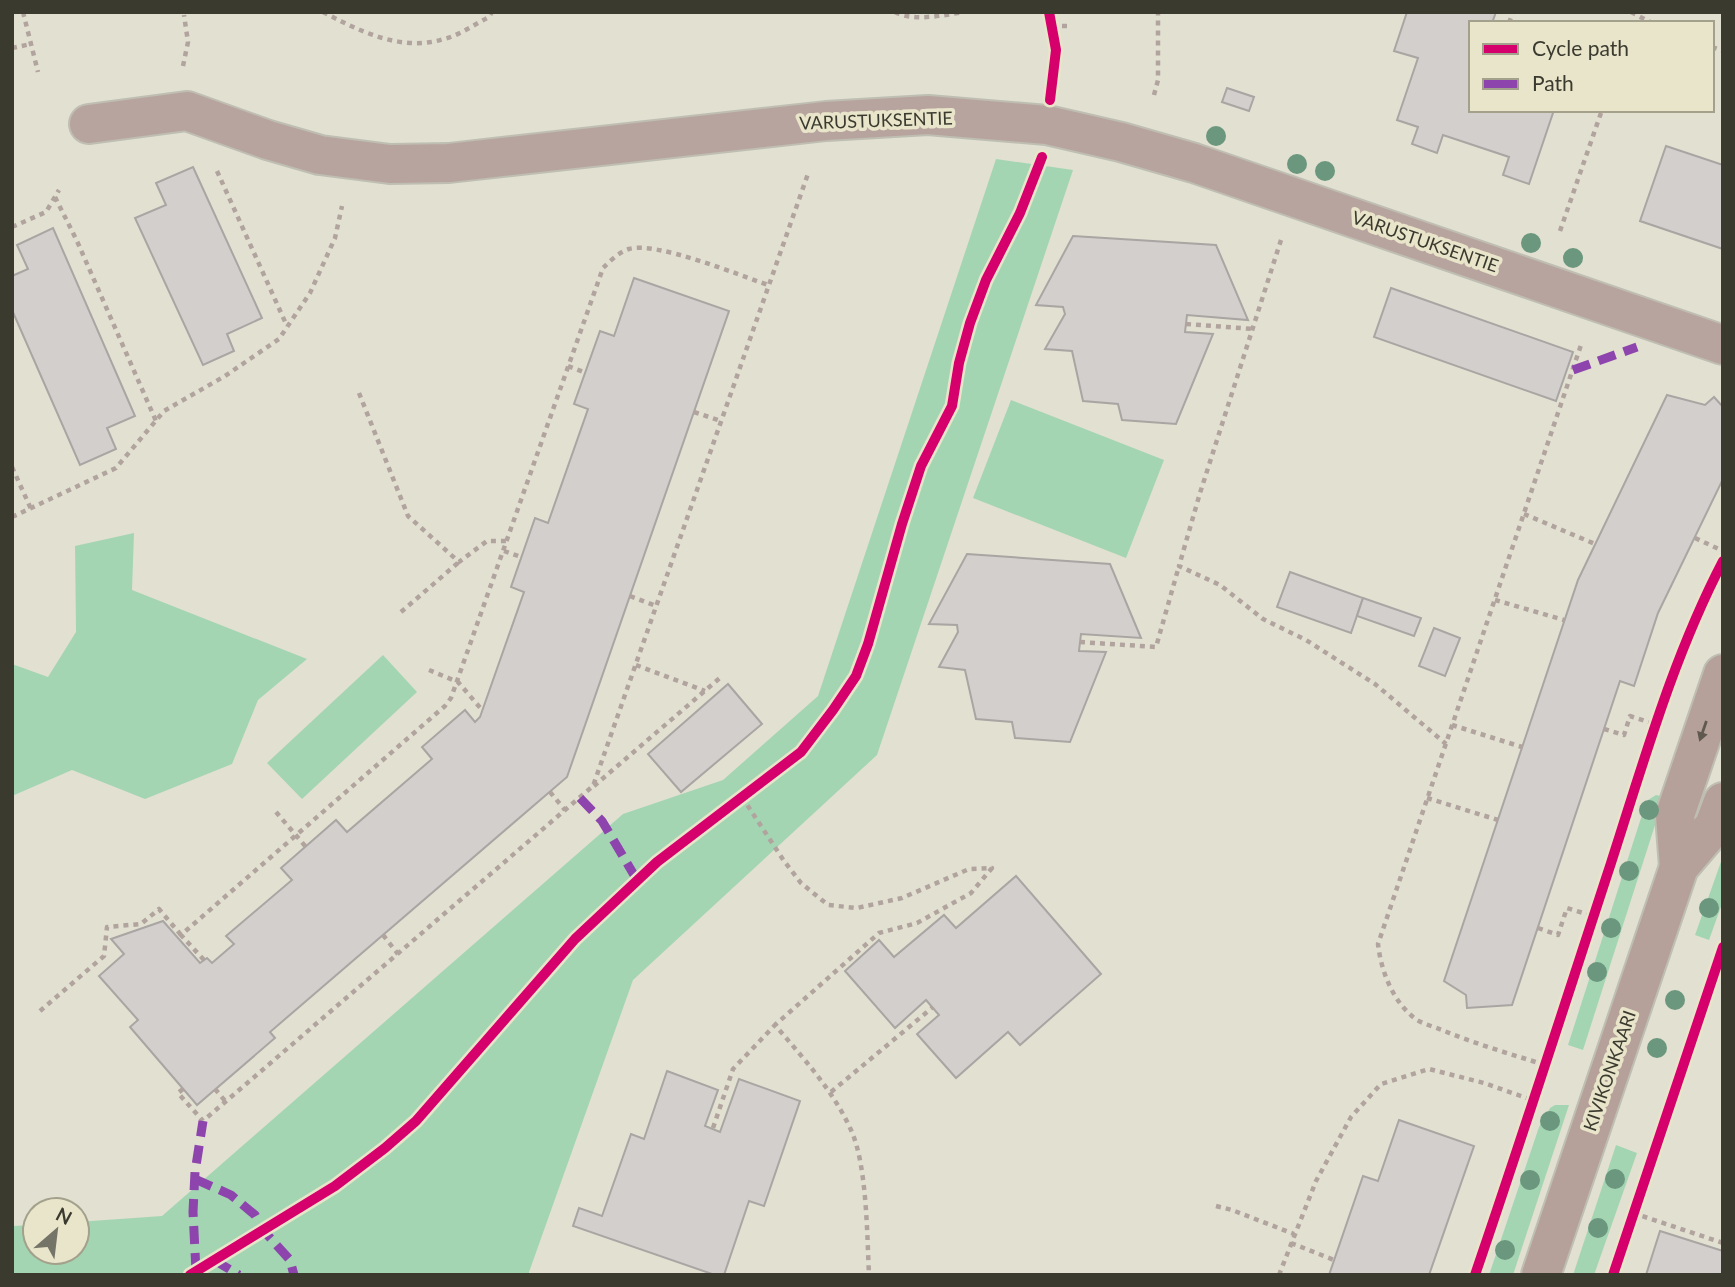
<svg xmlns="http://www.w3.org/2000/svg" width="1735" height="1287" viewBox="0 0 1735 1287" font-family="Lato,sans-serif">
<style>
.green{fill:#a4d5b3}
.building{fill:#d3cfcd;stroke:#a9a5a3;stroke-width:2}
.lines{fill:none;stroke-linecap:round;stroke-linejoin:round}
.street-casing{stroke:#bfbeb2;stroke-width:42}
.secondary-casing{stroke:#bfbeb2;stroke-width:42}
.path{stroke:#b1a49e;stroke-width:4.5;stroke-dasharray:5 5;stroke-linecap:butt}
.street{stroke:#b8a49e;stroke-width:38}
.secondary{stroke:#b5a19a;stroke-width:38}
.quiet{stroke:#8e44ad;stroke-width:9;stroke-dasharray:18 9;stroke-linecap:butt}
.cycleway-casing{stroke:#e9e5ca;stroke-width:15}
.cycleway{stroke:#d6006c;stroke-width:10}
.tree{fill:#6a977d}
.oneway{fill:#60594f}
.labels{text-anchor:middle;stroke-width:7;stroke-linejoin:round;paint-order:stroke}
.street-label{font-size:18px;fill:#3b3a2f;stroke:#e9e5ca}
</style>
<rect width="100%" height="100%" fill="#e2e0d1"/>
<g class="green">
<path d="M996 159 1073 170 877 755 633 980 528 1275H12V1226L35 1225V1252H77V1222L162 1216 623 814 723 780 818 696Z"/>
<path d="M1011 400 1164 460 1126 558 973 498Z"/>
<path d="M134 533 132 590 307 659 258 700 232 764 145 799 72 770 12 796V664L48 677 76 632 75 546Z"/>
<path d="M383 655 417 692 302 799 267 763Z"/>
<path d="M1656 795 1664 797 1583 1050 1568 1045 1641 818 1648 800Z"/>
<path d="M1723 856V901L1709 940 1695 935Z"/>
<path d="M1555 1105H1569L1513 1275H1489L1539 1127 1550 1108Z"/>
<path d="M1616 1145 1637 1153 1594 1275H1573Z"/>
</g>
<g class="building">
<path d="M1407 12H1496L1492 23H1471V110H1554L1529 184 1503 175 1509 157 1443 135 1437 153 1412 144 1418 127 1397 120 1418 58 1394 51Z"/>
<path d="M1227 88 1254 97 1249 111 1222 102Z"/>
<path d="M1666 146 1723 165V249L1640 221Z"/>
<path d="M193 167 262 318 227 334 234 351 203 365 135 218 166 205 156 183Z"/>
<path d="M53 228 135 416 107 428 116 449 80 465 12 310V276L28 269 17 245Z"/>
<path d="M1073 236 1216 245 1248 320 1187 315 1185 332 1213 334 1176 424 1122 420 1118 404 1083 401 1072 351 1045 349 1065 314 1063 307 1036 305Z"/>
<path d="M634 278 729 311 567 777 270 1032 275 1038 197 1105 130 1027 138 1020 99 976 124 954 111 939 163 921 200 963 207 958 212 963 234 944 226 936 292 880 281 868 336 820 347 832 432 759 422 747 465 710 475 722 480 717 524 592 511 587 535 518 548 523 588 409 574 404 600 331 614 336Z"/>
<path d="M1391 288 1573 352 1556 401 1374 337Z"/>
<path d="M1667 395 1705 405 1714 397 1723 407V479L1658 613 1634 686 1620 681 1512 1005 1467 1008 1466 995 1444 981 1578 580Z"/>
<path d="M967 554 1110 564 1141 638 1081 634 1079 651 1106 652 1070 742 1015 738 1012 722 976 719 965 670 939 667 958 632 957 625 929 624Z"/>
<path d="M1290 572 1363 598 1351 633 1277 607Z"/>
<path d="M1363 598 1421 618 1414 636 1357 616Z"/>
<path d="M1434 628 1460 638 1445 676 1419 666Z"/>
<path d="M728 684 762 724 681 792 648 754Z"/>
<path d="M1016 876 1101 974 1020 1045 1008 1032 956 1078 917 1034 939 1015 926 1000 895 1028 845 971 879 940 894 957 944 915 956 928Z"/>
<path d="M667 1071 718 1090 705 1126 720 1132 739 1079 800 1101 764 1206 749 1201 724 1275H715L573 1226 579 1208 602 1216 631 1134 644 1139Z"/>
<path d="M1399 1120 1474 1146 1429 1275H1329L1363 1176 1378 1181Z"/>
<path d="M1660 1231 1723 1251V1275H1646Z"/>
</g>
<g class="lines">
<g class="street-casing">
<path id="street" d="M89 124 187 111 268 140 320 155 390 164 449 163 826 121 928 115 1047 125 1121 142 1194 163 1723 345"/>
</g>
<g class="secondary-casing">
<g id="secondary">
<path d="M1679 867 1675 815 1723 674"/>
<path d="M1541 1275 1679 867 1714 826 1723 802"/>
</g>
</g>
<g class="path">
<path d="M23 12 38 72"/>
<path d="M323 12C361 32 402 52 444 39 460 35 475 24 489 17L492 12"/>
<path d="M895 12C914 22 944 15 964 12"/>
<path d="M1631 12 1652 23"/>
<path d="M1509 23 1513 12"/>
<path d="M1052 26H1072"/>
<path d="M1712 47 1723 51"/>
<path d="M12 48 31 44"/>
<path d="M183 66 188 42 184 15"/>
<path d="M1154 95 1158 80V12"/>
<path d="M217 171 287 326"/>
<path d="M55 197 77 241 156 421"/>
<path d="M12 227 46 212 59 190"/>
<path d="M1560 231 1602 110"/>
<path d="M1281 240 1200 493 1179 566 1220 585 1263 619 1306 640 1375 684 1446 744"/>
<path d="M1186 324 1253 329"/>
<path d="M568 366 586 373"/>
<path d="M359 393 408 516 459 562 487 541H508"/>
<path d="M694 412 721 421"/>
<path d="M12 467 31 509"/>
<path d="M1524 514 1595 544"/>
<path d="M12 517 116 468 164 411 225 376 279 339 310 293 335 238 342 206"/>
<path d="M1695 538 1723 551"/>
<path d="M504 551 521 557"/>
<path d="M630 596 656 606"/>
<path d="M1495 600 1564 620"/>
<path d="M401 612 459 562"/>
<path d="M1080 642 1156 647 1179 566"/>
<path d="M636 665 705 691"/>
<path d="M429 670 458 682 483 711"/>
<path d="M1452 725 1522 747"/>
<path d="M1604 729 1624 735 1630 716 1655 724"/>
<path d="M594 786 721 677"/>
<path d="M550 792 565 810"/>
<path d="M742 797 784 861 801 883 828 905 857 908 902 898 969 869 992 868 971 893 917 923 879 933 775 1025"/>
<path d="M1427 798 1498 820"/>
<path d="M276 812 306 847"/>
<path d="M1538 928 1558 935 1567 908 1593 916"/>
<path d="M383 935 398 954"/>
<path d="M204 960 181 935 445 706 451 698 603 268C610 261 619 252 629 249 656 241 739 275 768 285"/>
<path d="M1715 969 1723 972"/>
<path d="M40 1011 104 956 107 927 141 924 159 909 181 935"/>
<path d="M1545 1065C1511 1054 1475 1044 1442 1030 1434 1027 1424 1024 1417 1020 1393 1003 1381 971 1378 944L1581 345"/>
<path d="M183 1089 178 1093 203 1121 593 786 809 171"/>
<path d="M215 1089 226 1102"/>
<path d="M831 1092 933 1007"/>
<path d="M713 1128 733 1069 775 1025C803 1058 833 1090 851 1130 867 1165 867 1235 869 1275"/>
<path d="M1216 1206 1232 1210 1294 1234"/>
<path d="M1633 1213 1723 1243"/>
<path d="M1291 1243 1334 1260"/>
<path d="M1279 1275 1316 1181 1351 1117 1381 1084 1429 1069 1484 1083 1535 1101"/>
</g>
<use href="#street" class="street"/>
<use href="#secondary" class="secondary"/>
<g class="quiet">
<path d="M1573 370 1637 347"/>
<path d="M580 798 602 821 637 880"/>
<path d="M195 1179 231 1195 255 1215 264 1231 290 1260 294 1275"/>
<path d="M214 1260 239 1275"/>
<path d="M196 1271 193 1212 195 1172 203 1121"/>
</g>
<g class="cycleway-casing">
<g id="cycleway">
<path d="M1049 12 1056 50 1050 100"/>
<path d="M190 1275 335 1186 385 1148 416 1121 575 939 657 862 801 752 833 710 856 676 868 644 902 524 921 466 952 406 959 363 970 323 986 280 1020 213 1042 157"/>
<path d="M1475 1275C1522 1138 1566 1000 1611 863 1644 761 1673 657 1723 561"/>
<path d="M1613 1275 1723 947"/>
</g>
</g>
<use href="#cycleway" class="cycleway"/>
</g>
<g class="tree">
<circle cx="1216" cy="136" r="10"/>
<circle cx="1297" cy="164" r="10"/>
<circle cx="1325" cy="171" r="10"/>
<circle cx="1531" cy="243" r="10"/>
<circle cx="1573" cy="258" r="10"/>
<circle cx="1649" cy="810" r="10"/>
<circle cx="1629" cy="871" r="10"/>
<circle cx="1709" cy="908" r="10"/>
<circle cx="1611" cy="928" r="10"/>
<circle cx="1597" cy="972" r="10"/>
<circle cx="1675" cy="1000" r="10"/>
<circle cx="1657" cy="1048" r="10"/>
<circle cx="1550" cy="1121" r="10"/>
<circle cx="1615" cy="1179" r="10"/>
<circle cx="1530" cy="1180" r="10"/>
<circle cx="1598" cy="1228" r="10"/>
<circle cx="1505" cy="1250" r="10"/>
</g>
<defs><path id="oneway-solid" d="M-6-.8H1V-3.2L6.5 0L1 3.2V.8H-6Z" transform="scale(1.75)"/></defs>
<use class="oneway" href="#oneway-solid" transform="translate(1703 731) rotate(109)"/>
<g class="labels">
<g class="street-label">
<text transform="translate(876 121) rotate(-2)" y="6">VARUSTUKSENTIE</text>
<text transform="translate(1425 242) rotate(19)" y="6">VARUSTUKSENTIE</text>
<text transform="translate(1610 1071) rotate(-71)" y="6">KIVIKONKAARI</text>
</g>
</g>
<rect width="1735" height="1287" fill="none" stroke="#3b3a2f" stroke-width="28"/>
<rect x="1469" y="21" width="245" height="91" fill="#e9e5ca" stroke="#a3a18c" stroke-width="2"/>
<rect x="1483" y="44" width="35" height="10" fill="#d6006c" stroke="#a3a18c" stroke-width="2"/>
<text x="1532" y="56" font-size="21" fill="#3b3a2f">Cycle path</text>
<rect x="1483" y="79" width="35" height="10" fill="#8e44ad" stroke="#a3a18c" stroke-width="2"/>
<text x="1532" y="91" font-size="21" fill="#3b3a2f">Path</text>
<g transform="translate(56 1231) rotate(28)"><circle r="33" fill="#e9e5ca" stroke="#a3a18c" stroke-width="2"/>
<path d="M0-5L12 26L0 18L-12 26Z" fill="#757468"/>
<text y="-10" font-size="19" font-weight="bold" text-anchor="middle" fill="#3b3a2f">N</text>
</g>
</svg>
